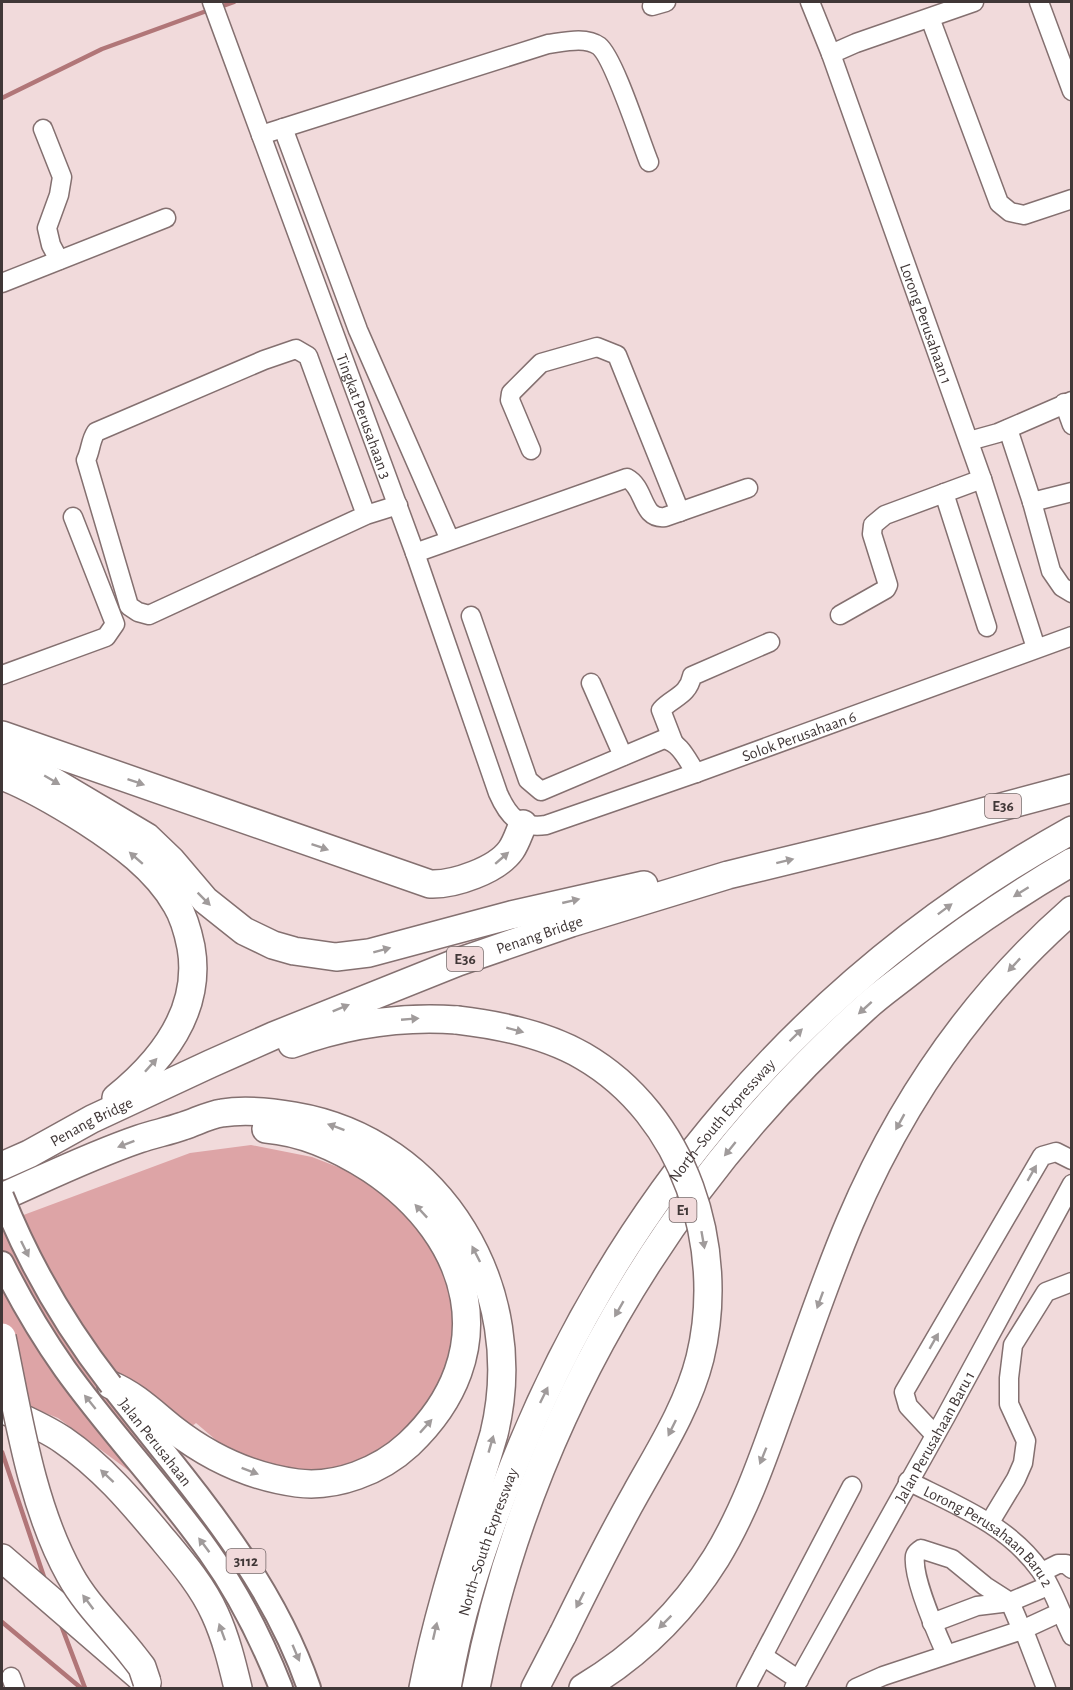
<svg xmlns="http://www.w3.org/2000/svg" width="1073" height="1690" viewBox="0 0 1073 1690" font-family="'Alegreya Sans',sans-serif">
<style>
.green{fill:#dda4a6}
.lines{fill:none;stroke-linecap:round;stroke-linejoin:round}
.stream{stroke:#b17678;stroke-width:4.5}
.minor-casing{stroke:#847070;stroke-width:21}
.major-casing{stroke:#847070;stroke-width:26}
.highway-casing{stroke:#847070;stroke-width:30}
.minor{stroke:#fff;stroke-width:18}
.major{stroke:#fff;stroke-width:22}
.highway{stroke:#fff;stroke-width:27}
.major-bridge-casing{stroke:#847070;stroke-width:26;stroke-linecap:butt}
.highway-bridge-casing{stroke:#847070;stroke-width:30;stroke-linecap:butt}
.major-bridge{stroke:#fff;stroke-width:22}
.highway-bridge{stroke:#fff;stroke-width:27}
.oneway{fill:#a09b9b}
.labels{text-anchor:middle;stroke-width:5;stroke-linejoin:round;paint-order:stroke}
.shield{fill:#f1dadb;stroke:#756868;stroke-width:1.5}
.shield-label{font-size:15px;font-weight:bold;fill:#403737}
.street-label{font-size:16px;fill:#403737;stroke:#f1dadb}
</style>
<rect width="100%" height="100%" fill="#f1dadb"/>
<path class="green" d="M251 1145 312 1157 374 1181 429 1226 458 1291 455 1362 420 1424 361 1463 326 1471H290L255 1462 223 1446 196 1423 132 1473 58 1418 2 1396V1223L190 1153Z"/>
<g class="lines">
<g class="stream">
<path d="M220 7 234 2"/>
<path d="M2 98 102 49 212 9"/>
<path d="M2 1452 45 1580"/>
<path d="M2 1622 81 1688"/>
<path d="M61 1625 85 1688"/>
</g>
<g class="minor-casing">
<g id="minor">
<path id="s1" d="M212 2 415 553 498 793C508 816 519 829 546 825L696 773 1072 636"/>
<path id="s2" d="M810 2 831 54 982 479 1036 648"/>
<path d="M1039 2 1072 91"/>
<path d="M652 6 666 2"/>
<path d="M930 18 999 203 1010 212 1024 215 1072 199"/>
<path d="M831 54 856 43 974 2"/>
<path d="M283 128 358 330 450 540"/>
<path d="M43 129 62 177 59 195 47 228 51 245 59 260"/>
<path d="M261 135 548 44C563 42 586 36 599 46 614 58 640 140 649 162"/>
<path d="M2 283 166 218"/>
<path d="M1064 403 1072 425"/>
<path d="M1008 429 1032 502 1051 571 1062 587 1072 593"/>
<path d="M969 441 998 433 1072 401"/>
<path d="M531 450 510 400 511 393 541 363 597 347 617 355 680 512"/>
<path d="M944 493 987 627"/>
<path d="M1032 502 1072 492"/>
<path d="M366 515 308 356 296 349 264 360 96 432C90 441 91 450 86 460L129 606 138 612 149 615 366 515 398 505"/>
<path d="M415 553 627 478C646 488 641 520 665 517L748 488"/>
<path d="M840 615 886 589 888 585 872 534 873 525 885 515 982 479"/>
<path d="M471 616 528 780 541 791 664 739C681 743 687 760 696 773"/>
<path d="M2 675 106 637 115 624 73 517"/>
<path d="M591 683 623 756"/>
<path d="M673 741 661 710C673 697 688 696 692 676L770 642"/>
<path d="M935 1435 908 1406 904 1392 1042 1156 1056 1152 1072 1160"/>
<path id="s3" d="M908 1481C956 1505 1008 1525 1040 1570 1053 1588 1062 1616 1072 1636"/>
<path d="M990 1522 1016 1479 1023 1463 1026 1441 1009 1404V1378L1013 1345 1046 1292 1072 1282"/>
<path d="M1042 1572 1058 1564H1066L1072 1569"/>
<path d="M932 1623 977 1606 1010 1602 1048 1586"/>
<path d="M763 1656 799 1680"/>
<path d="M11 1677 15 1688"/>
<path d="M746 1688 852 1486"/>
<path id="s4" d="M794 1688 946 1416 1072 1184"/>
<path d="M856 1688 883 1676 1022 1630 1010 1602 985 1586 952 1559 921 1549C918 1552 916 1552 915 1556 912 1577 937 1634 946 1654"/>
<path d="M1046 1688 1026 1636 1022 1630 1061 1612"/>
</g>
</g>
<g class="major-casing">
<g id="major">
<path d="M2 1263C20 1299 41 1335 65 1369 110 1432 164 1488 209 1552 239 1594 262 1640 281 1688"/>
<path id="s5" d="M115 1390C188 1484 270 1574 309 1688"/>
</g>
</g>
<g class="highway-casing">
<g id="highway">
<path d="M2 735 430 884C454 885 497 870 511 850 516 843 519 833 523 824"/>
<path d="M2 751 147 837 171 860 205 900 244 931 273 945 294 951 336 957 369 953 511 915 644 885"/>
<path d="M2 776C31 787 59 804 86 821 120 843 156 869 176 904 184 917 188 932 191 947 202 1010 163 1060 116 1098"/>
<path d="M292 1044C344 1025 402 1016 457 1020"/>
<path id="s6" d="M2 1166 29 1154 92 1119 210 1064 273 1036 458 962 571 923 728 875 934 825 1072 788"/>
<path d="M2 1197C47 1177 92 1155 139 1139 154 1134 169 1131 183 1126 196 1122 208 1115 222 1113 245 1109 271 1112 294 1116 443 1141 529 1291 494 1434 469 1519 440 1601 423 1688"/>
<path d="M111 1385C135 1395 153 1413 173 1429 209 1457 252 1477 297 1483 336 1488 380 1471 409 1444 505 1353 473 1237 371 1169 340 1149 303 1132 266 1129"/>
<path d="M2 1409C22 1418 44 1427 63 1440 101 1466 131 1501 160 1536 180 1560 202 1585 215 1614 226 1638 232 1663 238 1688"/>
<path d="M2 1558 147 1683"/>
<path id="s7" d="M447 1688C458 1619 480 1553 505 1488 612 1204 807 977 1072 830"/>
<path d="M476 1688C527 1425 666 1187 865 1008 879 995 895 984 910 972 962 931 1015 895 1072 862"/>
<path d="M535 1688 563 1634"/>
<path d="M583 1688C637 1656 683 1611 716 1558 743 1514 761 1464 778 1416 802 1351 823 1285 850 1222 901 1102 974 996 1072 910"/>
</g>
</g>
<use href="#minor" class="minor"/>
<use href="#major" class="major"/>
<use href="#highway" class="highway"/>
<g class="major-bridge-casing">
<path id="major-bridge" d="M2 1196C29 1264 66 1327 111 1385"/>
</g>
<g class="highway-bridge-casing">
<g id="highway-bridge">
<path d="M457 1020C500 1025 545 1034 583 1056 685 1115 727 1247 700 1358 688 1406 660 1450 636 1493 610 1539 586 1587 563 1634"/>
<path d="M2 1337C18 1414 31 1505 70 1575 87 1606 113 1629 135 1658L142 1667 147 1682"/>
</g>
</g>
<use href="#major-bridge" class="major-bridge"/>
<use href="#highway-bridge" class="highway-bridge"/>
</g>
<defs><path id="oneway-solid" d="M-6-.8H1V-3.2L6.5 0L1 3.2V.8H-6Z" transform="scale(1.5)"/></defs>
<g class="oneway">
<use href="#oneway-solid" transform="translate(52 780) rotate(30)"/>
<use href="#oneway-solid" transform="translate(136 782) rotate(19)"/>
<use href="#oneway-solid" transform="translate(320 847) rotate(19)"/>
<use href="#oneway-solid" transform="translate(136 858) rotate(-139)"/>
<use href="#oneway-solid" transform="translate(502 858) rotate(-41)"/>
<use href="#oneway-solid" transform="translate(785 861) rotate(-14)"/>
<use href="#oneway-solid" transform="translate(1021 892) rotate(148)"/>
<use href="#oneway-solid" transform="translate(204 899) rotate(45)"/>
<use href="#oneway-solid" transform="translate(571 901) rotate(-13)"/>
<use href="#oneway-solid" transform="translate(945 909) rotate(-37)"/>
<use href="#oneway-solid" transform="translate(382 950) rotate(-15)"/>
<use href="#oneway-solid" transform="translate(1014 965) rotate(133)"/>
<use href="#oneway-solid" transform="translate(341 1008) rotate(-22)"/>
<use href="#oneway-solid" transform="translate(865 1008) rotate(138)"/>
<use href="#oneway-solid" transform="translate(410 1019) rotate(-5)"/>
<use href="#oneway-solid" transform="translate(515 1030) rotate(15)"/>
<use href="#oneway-solid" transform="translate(796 1035) rotate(-44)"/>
<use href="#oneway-solid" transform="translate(151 1065) rotate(-48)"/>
<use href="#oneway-solid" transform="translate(900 1122) rotate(119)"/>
<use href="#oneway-solid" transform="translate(336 1127) rotate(-160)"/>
<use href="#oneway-solid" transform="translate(126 1144) rotate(159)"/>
<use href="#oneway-solid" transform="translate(730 1149) rotate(129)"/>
<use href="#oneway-solid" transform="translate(1032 1173) rotate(-60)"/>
<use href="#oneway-solid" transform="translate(421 1211) rotate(-133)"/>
<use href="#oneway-solid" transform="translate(703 1240) rotate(80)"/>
<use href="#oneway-solid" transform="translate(25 1249) rotate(64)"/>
<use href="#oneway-solid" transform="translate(476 1254) rotate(-117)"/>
<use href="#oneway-solid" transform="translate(820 1300) rotate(110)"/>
<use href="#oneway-solid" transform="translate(619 1309) rotate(120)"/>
<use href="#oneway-solid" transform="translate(934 1341) rotate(-60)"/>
<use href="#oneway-solid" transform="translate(544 1395) rotate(-64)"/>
<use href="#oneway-solid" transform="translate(90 1402) rotate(-129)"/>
<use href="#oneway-solid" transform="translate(426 1426) rotate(-48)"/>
<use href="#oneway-solid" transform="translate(672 1428) rotate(116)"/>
<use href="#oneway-solid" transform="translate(491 1444) rotate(-74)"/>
<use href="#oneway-solid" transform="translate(763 1456) rotate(112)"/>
<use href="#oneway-solid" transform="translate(250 1471) rotate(21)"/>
<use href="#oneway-solid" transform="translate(107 1476) rotate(-137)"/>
<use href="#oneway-solid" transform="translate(204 1545) rotate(-127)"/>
<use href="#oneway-solid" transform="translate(580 1600) rotate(117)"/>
<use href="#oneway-solid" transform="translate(88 1602) rotate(-127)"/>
<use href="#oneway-solid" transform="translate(665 1622) rotate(135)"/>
<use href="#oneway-solid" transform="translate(435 1631) rotate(-77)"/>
<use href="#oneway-solid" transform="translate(222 1632) rotate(-110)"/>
<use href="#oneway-solid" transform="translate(296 1653) rotate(67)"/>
</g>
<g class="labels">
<g class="shield">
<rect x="985" y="794" width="36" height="24" rx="4.5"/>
<rect x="447" y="947" width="36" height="24" rx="4.5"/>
<rect x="669.5" y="1198" width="27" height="24" rx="4.5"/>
<rect x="226.5" y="1549" width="39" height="24" rx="4.5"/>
</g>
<g class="shield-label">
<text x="1003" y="811">E36</text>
<text x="465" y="964">E36</text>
<text x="683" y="1215">E1</text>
<text x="246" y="1566">3112</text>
</g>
<g class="street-label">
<text dy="6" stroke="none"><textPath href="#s2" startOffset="342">Lorong Perusahaan 1</textPath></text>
<text dy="6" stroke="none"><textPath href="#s1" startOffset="441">Tingkat Perusahaan 3</textPath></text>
<text dy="6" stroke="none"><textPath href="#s1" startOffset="1173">Solok Perusahaan 6</textPath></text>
<text dy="6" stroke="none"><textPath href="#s6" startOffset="586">Penang Bridge</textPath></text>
<text dy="6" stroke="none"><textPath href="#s6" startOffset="100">Penang Bridge</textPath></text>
<text dy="6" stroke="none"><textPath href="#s7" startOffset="638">North–South Expressway</textPath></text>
<text dy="6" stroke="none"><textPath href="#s4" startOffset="288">Jalan Perusahaan Baru 1</textPath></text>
<text dy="6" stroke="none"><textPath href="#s5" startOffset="66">Jalan Perusahaan</textPath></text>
<text dy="6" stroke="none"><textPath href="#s3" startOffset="99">Lorong Perusahaan Baru 2</textPath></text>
<text dy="6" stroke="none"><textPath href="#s7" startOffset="152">North–South Expressway</textPath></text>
</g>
</g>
<rect width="1073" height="1690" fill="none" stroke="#403737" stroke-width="6"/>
</svg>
